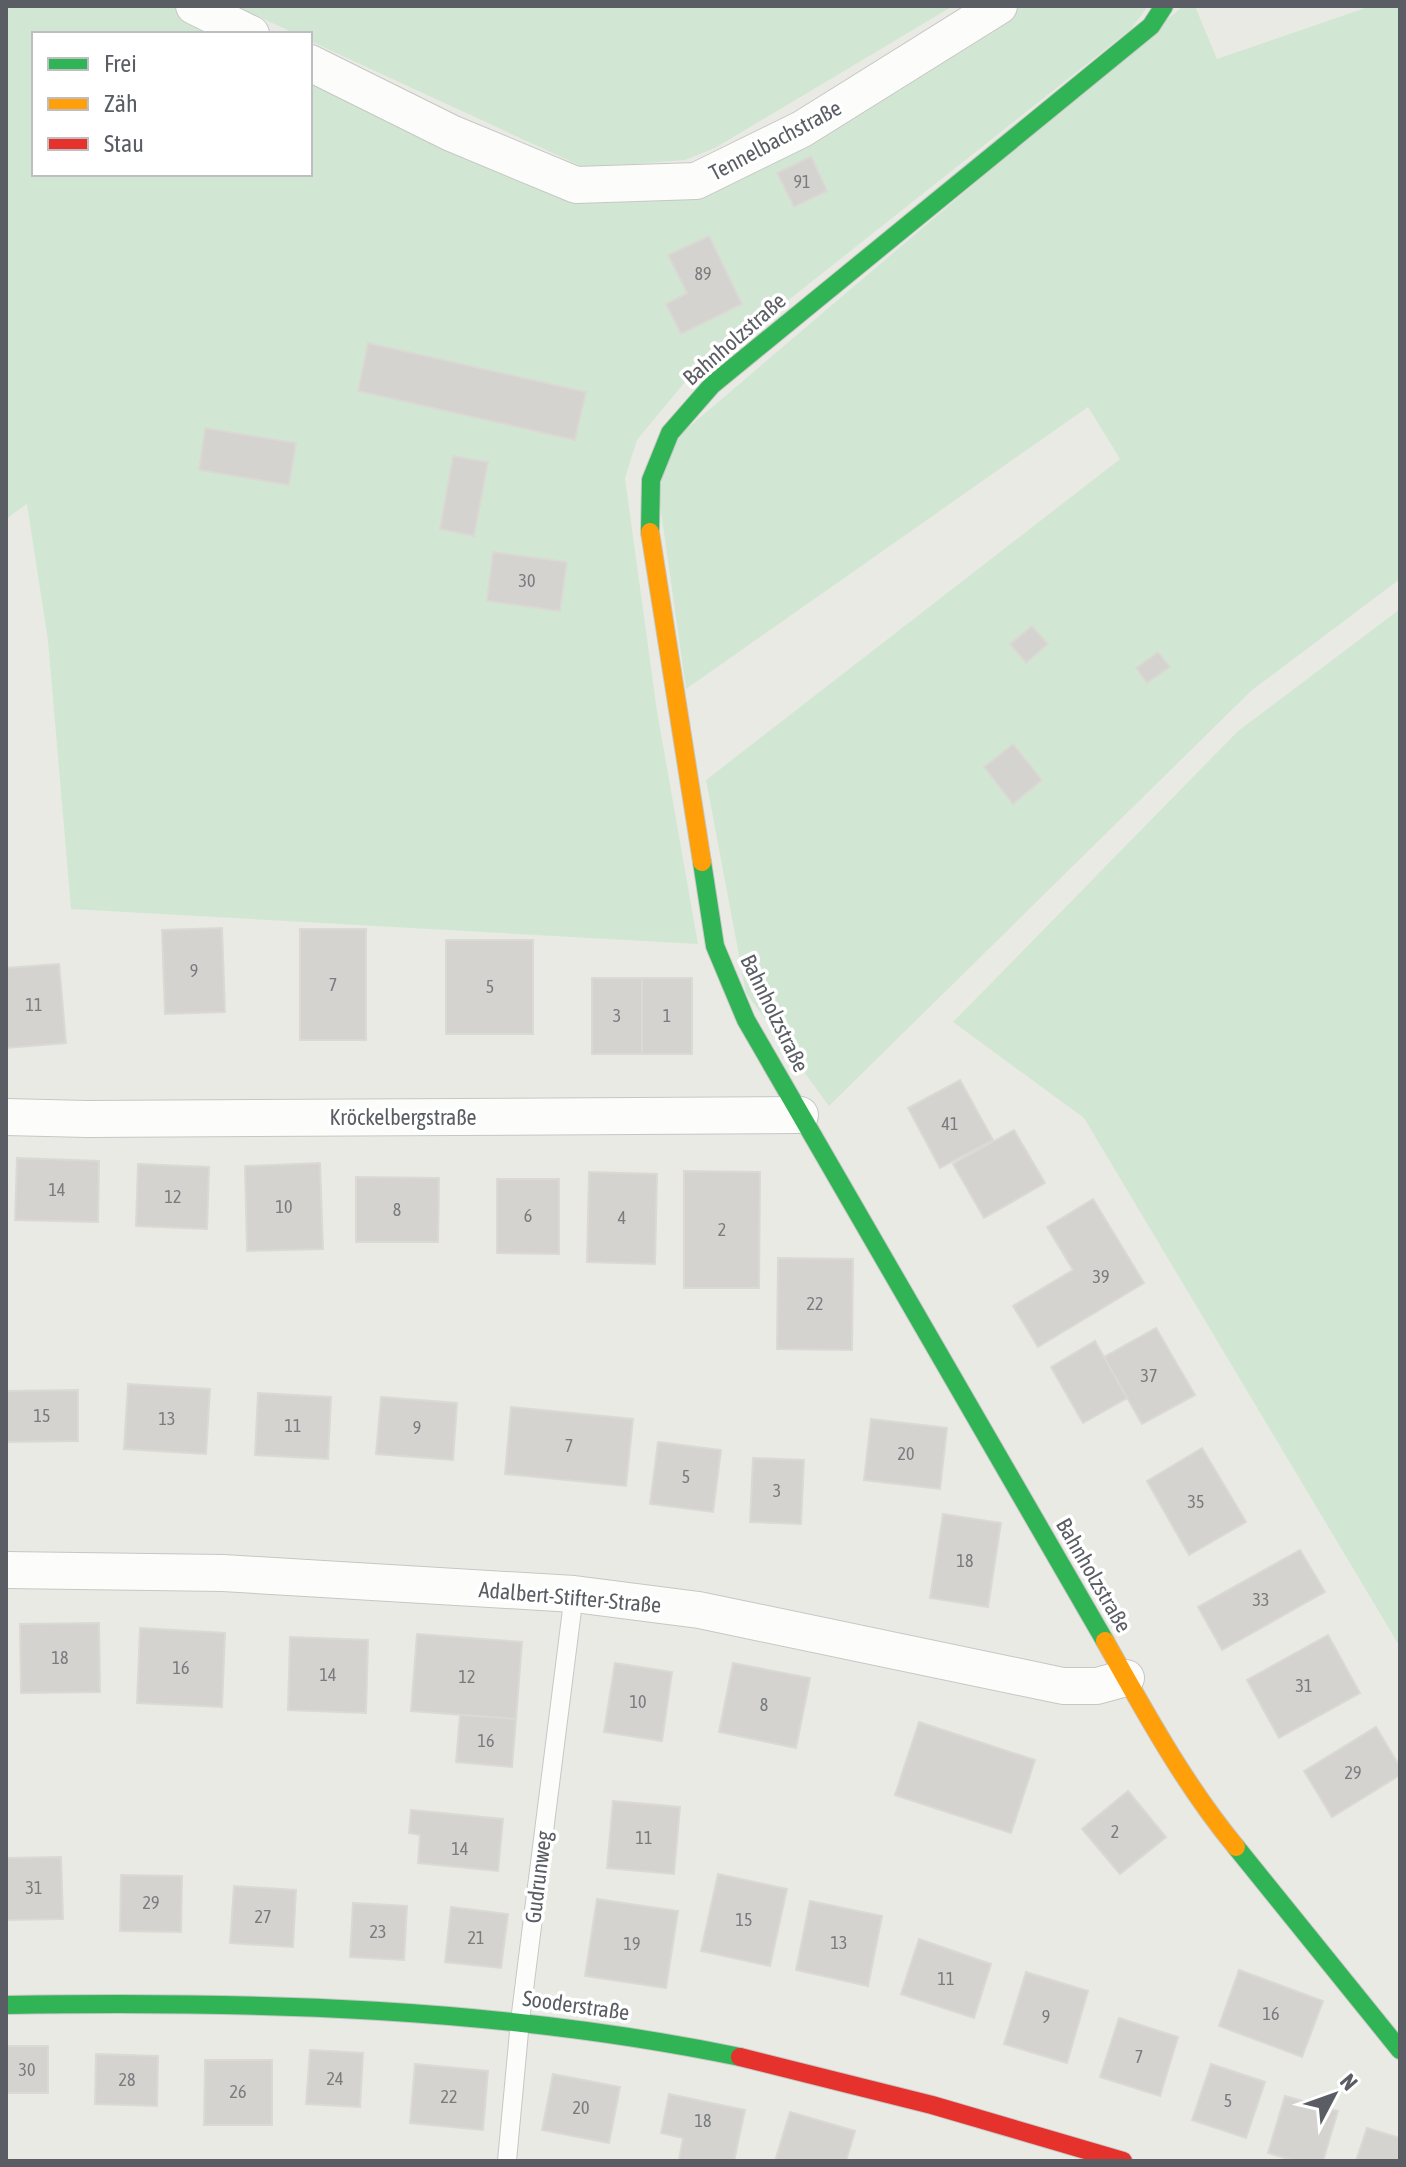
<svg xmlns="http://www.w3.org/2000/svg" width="1406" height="2167" viewBox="0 0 1406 2167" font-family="'Asap Condensed',sans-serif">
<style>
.green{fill:#d2e7d3}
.building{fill:#d4d3d0;stroke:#dad9d4;stroke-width:2}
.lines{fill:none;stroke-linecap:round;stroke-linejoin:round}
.lane-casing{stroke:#c6c7c5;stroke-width:20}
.street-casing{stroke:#c6c7c5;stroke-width:38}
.fast-casing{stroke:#c7c7c6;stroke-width:20}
.slow-casing{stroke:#c7c7c6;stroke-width:20}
.jam-casing{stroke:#c7c7c6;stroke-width:20}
.lane{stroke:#fcfcfb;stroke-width:18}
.street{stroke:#fcfcfb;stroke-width:36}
.fast{stroke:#30b455;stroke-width:18}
.slow{stroke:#ff9f0a;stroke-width:18}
.jam{stroke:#e5322d;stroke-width:18}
.labels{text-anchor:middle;stroke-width:7;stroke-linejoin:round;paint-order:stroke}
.number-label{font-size:18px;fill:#797b7f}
.street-label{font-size:22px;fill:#5a5d63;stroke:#fff}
</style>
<rect width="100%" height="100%" fill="#eaeae5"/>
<g class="green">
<path d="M6 6H172L232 34H34V174H310V70L580 195 698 192 1008 6H1148L1131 29 685 382 637 440 625 478 657 711 698 944 71 909 48 641 27 504 6 519Z"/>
<path d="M235 6H953L715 148 685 160 585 168 310 41V34H296Z"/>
<path d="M1183 6H1195L1217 59 1371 6H1400V579L1251 691 829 1106 746 993 706 780 1120 459 1088 407 686 689 657 483 677 437Z"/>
<path d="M1400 609V1647L1084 1118 953 1022 1238 731Z"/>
</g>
<g class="building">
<path d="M811 156 827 191 794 207 777 173Z"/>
<path d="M709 236 742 304 681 334 666 304 687 293 668 255Z"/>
<path d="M368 343 586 392 575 440 358 391Z"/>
<path d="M205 428 296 443 289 485 199 470Z"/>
<path d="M453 456 488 462 474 536 440 529Z"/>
<path d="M493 552 567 562 560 611 487 601Z"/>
<path d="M1032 626 1048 644 1026 663 1010 644Z"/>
<path d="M1158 652 1170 667 1147 683 1136 668Z"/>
<path d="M1013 744 1042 780 1013 804 984 767Z"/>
<path d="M222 928 225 1012 165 1014 162 930Z"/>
<rect x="300" y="929" width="66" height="111"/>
<rect x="446" y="940" width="87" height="94"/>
<path d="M59 964 66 1043 6 1048V968Z"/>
<rect x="592" y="978" width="50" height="76"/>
<rect x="642" y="978" width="50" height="76"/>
<path d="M960 1080 993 1140 940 1168 908 1108Z"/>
<path d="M1014 1130 1045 1183 984 1218 953 1164Z"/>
<path d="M17 1158 99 1161 98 1222 15 1220Z"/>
<path d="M320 1163 323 1249 247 1251 245 1166Z"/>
<path d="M138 1164 209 1167 207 1229 136 1226Z"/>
<path d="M684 1171 760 1172 759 1288H684Z"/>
<path d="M589 1172 657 1174 655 1264 587 1262Z"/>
<path d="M356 1177 439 1178 438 1242H356Z"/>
<path d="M497 1179H559V1254L497 1253Z"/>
<path d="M1093 1199 1144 1283 1038 1347 1013 1306 1073 1270 1047 1227Z"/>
<path d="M778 1258 853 1259 852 1350 777 1349Z"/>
<path d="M1156 1328 1195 1395 1142 1424 1104 1357Z"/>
<path d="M1095 1341 1127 1398 1083 1423 1051 1367Z"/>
<path d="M128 1384 210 1389 206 1454 124 1449Z"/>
<path d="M78 1390V1441L6 1442V1391Z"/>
<path d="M258 1393 331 1397 328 1459 255 1455Z"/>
<path d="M381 1397 457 1403 453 1460 376 1454Z"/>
<path d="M511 1407 633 1419 626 1486 505 1474Z"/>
<path d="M871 1419 947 1428 940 1489 864 1480Z"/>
<path d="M658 1442 721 1450 713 1512 650 1504Z"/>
<path d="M1202 1448 1246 1522 1189 1555 1147 1481Z"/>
<path d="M753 1458 804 1460 801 1524 750 1522Z"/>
<path d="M943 1514 1001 1523 988 1607 930 1598Z"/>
<path d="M1300 1550 1325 1592 1222 1650 1198 1607Z"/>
<path d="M99 1623 100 1692 21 1693 20 1624Z"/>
<path d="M140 1628 225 1633 222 1707 137 1703Z"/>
<path d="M417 1634 522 1642 516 1719 411 1711Z"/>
<path d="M1328 1635 1360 1693 1279 1738 1247 1680Z"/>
<path d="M290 1637 368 1640 366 1713 288 1710Z"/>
<path d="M615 1663 672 1672 662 1741 604 1732Z"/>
<path d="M733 1663 810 1678 796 1748 719 1732Z"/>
<path d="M460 1715 516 1719 512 1767 456 1762Z"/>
<path d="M919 1722 1035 1760 1011 1833 895 1795Z"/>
<path d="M1376 1727 1400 1767V1775L1332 1817 1304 1771Z"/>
<path d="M1128 1791 1166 1837 1120 1874 1082 1829Z"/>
<path d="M613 1801 680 1807 674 1874 607 1868Z"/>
<path d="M411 1810 503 1819 498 1871 418 1863 420 1835 409 1833Z"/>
<path d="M61 1857 63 1919 6 1920V1858Z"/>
<path d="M718 1874 787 1889 770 1966 701 1951Z"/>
<path d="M121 1875 182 1876 181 1932 120 1931Z"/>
<path d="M234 1886 296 1890 293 1947 230 1943Z"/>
<path d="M597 1899 678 1911 666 1988 585 1976Z"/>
<path d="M810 1901 882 1916 868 1986 796 1970Z"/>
<path d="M353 1903 407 1906 404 1960 350 1957Z"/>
<path d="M451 1907 508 1914 501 1968 445 1962Z"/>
<path d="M919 1939 991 1964 974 2018 901 1994Z"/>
<path d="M1239 1970 1323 2001 1302 2057 1219 2026Z"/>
<path d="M1026 1972 1088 1991 1067 2063 1004 2044Z"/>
<path d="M1119 2018 1178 2037 1160 2096 1100 2077Z"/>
<rect x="6" y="2046" width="42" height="47"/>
<path d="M310 2050 363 2053 360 2107 306 2104Z"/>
<path d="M96 2054 158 2056 157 2106 95 2104Z"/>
<path d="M205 2060H272V2125H204Z"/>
<path d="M415 2064 488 2071 483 2130 410 2123Z"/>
<path d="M1211 2064 1265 2082 1246 2138 1192 2120Z"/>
<path d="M553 2074 620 2087 609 2143 542 2130Z"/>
<path d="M669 2094 745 2110 734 2161 679 2160 683 2138 661 2133Z"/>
<path d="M1285 2096 1338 2111 1323 2161H1295L1268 2153Z"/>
<path d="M790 2112 855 2131 846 2161H775Z"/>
<path d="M1367 2128 1400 2138V2161H1356Z"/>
</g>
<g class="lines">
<g class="lane-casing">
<path id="lane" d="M507 2161 520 2021 574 1594"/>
</g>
<g class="street-casing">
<g id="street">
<path d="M194 6 251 34"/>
<path d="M310 63 451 133 576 185 696 181 802 129 999 6"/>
<path d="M6 1117 87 1119 800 1115"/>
<path d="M6 1570 223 1573 574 1594 699 1610 1063 1686H1097L1126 1678"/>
</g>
</g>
<g class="fast-casing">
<g id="fast">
<path d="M650 532 651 480 670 433 712 385 1151 26 1164 6"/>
<path d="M702 862 715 946 746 1020 1105 1641"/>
<path d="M1236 1847 1400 2050"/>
<path d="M6 2005C253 2001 498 2007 740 2057"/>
</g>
</g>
<g class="slow-casing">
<g id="slow">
<path d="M650 532 702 862"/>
<path d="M1105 1641C1145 1712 1184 1784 1236 1847"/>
</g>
</g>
<g class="jam-casing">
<path id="jam" d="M740 2057 932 2105 1123 2161"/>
</g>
<use href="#lane" class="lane"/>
<use href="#street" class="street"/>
<use href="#fast" class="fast"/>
<use href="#slow" class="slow"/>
<use href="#jam" class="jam"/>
</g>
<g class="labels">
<g class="number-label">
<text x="802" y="188">91</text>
<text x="703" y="280">89</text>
<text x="527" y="587">30</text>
<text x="194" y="977">9</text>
<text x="333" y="991">7</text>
<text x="490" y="993">5</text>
<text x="34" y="1011">11</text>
<text x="617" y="1022">3</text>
<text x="667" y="1022">1</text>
<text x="950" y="1130">41</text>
<text x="57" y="1196">14</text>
<text x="173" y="1203">12</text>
<text x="284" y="1213">10</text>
<text x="397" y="1216">8</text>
<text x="528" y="1222">6</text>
<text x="622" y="1224">4</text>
<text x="722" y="1236">2</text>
<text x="1101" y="1283">39</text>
<text x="815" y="1310">22</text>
<text x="1149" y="1382">37</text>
<text x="42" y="1422">15</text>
<text x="167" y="1425">13</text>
<text x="293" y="1432">11</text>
<text x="417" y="1434">9</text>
<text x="569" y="1452">7</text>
<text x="906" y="1460">20</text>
<text x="686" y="1483">5</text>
<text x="777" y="1497">3</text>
<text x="1196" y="1508">35</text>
<text x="965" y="1567">18</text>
<text x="1261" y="1606">33</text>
<text x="60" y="1664">18</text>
<text x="181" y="1674">16</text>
<text x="328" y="1681">14</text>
<text x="467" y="1683">12</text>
<text x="1304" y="1692">31</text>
<text x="638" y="1708">10</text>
<text x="764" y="1711">8</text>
<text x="486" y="1747">16</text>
<text x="1353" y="1779">29</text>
<text x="1115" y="1838">2</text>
<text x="644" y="1844">11</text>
<text x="460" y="1855">14</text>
<text x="34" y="1894">31</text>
<text x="151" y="1909">29</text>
<text x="263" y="1923">27</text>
<text x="744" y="1926">15</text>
<text x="378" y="1938">23</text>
<text x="476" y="1944">21</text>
<text x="839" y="1949">13</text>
<text x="632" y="1950">19</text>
<text x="946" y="1985">11</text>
<text x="1271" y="2020">16</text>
<text x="1046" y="2023">9</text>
<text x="1139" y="2063">7</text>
<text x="27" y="2076">30</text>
<text x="335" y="2085">24</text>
<text x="127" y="2086">28</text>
<text x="238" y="2098">26</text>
<text x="449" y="2103">22</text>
<text x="1228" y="2107">5</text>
<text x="581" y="2114">20</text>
<text x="703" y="2127">18</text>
</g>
<g class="street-label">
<text transform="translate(775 140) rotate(-28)" y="8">Tennelbachstraße</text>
<text transform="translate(734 339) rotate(-41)" y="8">Bahnholzstraße</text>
<text transform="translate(775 1013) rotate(64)" y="8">Bahnholzstraße</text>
<text x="403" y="1125">Kröckelbergstraße</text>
<text transform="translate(1094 1575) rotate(60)" y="8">Bahnholzstraße</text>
<text transform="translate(570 1597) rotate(5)" y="8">Adalbert-Stifter-Straße</text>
<text transform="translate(538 1877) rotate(-83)" y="8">Gudrunweg</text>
<text transform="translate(576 2005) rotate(8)" y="8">Sooderstraße</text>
</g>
</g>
<rect width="1406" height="2167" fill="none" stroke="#5a5d63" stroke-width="16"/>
<rect x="32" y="32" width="280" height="144" fill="#ffffff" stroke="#bdbec1" stroke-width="2"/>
<rect x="48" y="58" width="40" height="12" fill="#30b455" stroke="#bdbec1" stroke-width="2"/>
<text x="104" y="72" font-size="24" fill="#5a5d63">Frei</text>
<rect x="48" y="98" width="40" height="12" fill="#ff9f0a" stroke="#bdbec1" stroke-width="2"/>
<text x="104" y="112" font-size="24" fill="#5a5d63">Zäh</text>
<rect x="48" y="138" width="40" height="12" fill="#e5322d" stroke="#bdbec1" stroke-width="2"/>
<text x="104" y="152" font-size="24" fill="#5a5d63">Stau</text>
<g transform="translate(1334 2095) rotate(49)" stroke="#ffffff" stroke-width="6" paint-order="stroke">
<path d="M0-6L14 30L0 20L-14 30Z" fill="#5a5d63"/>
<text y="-12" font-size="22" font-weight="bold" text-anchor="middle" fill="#5a5d63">N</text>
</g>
</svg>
